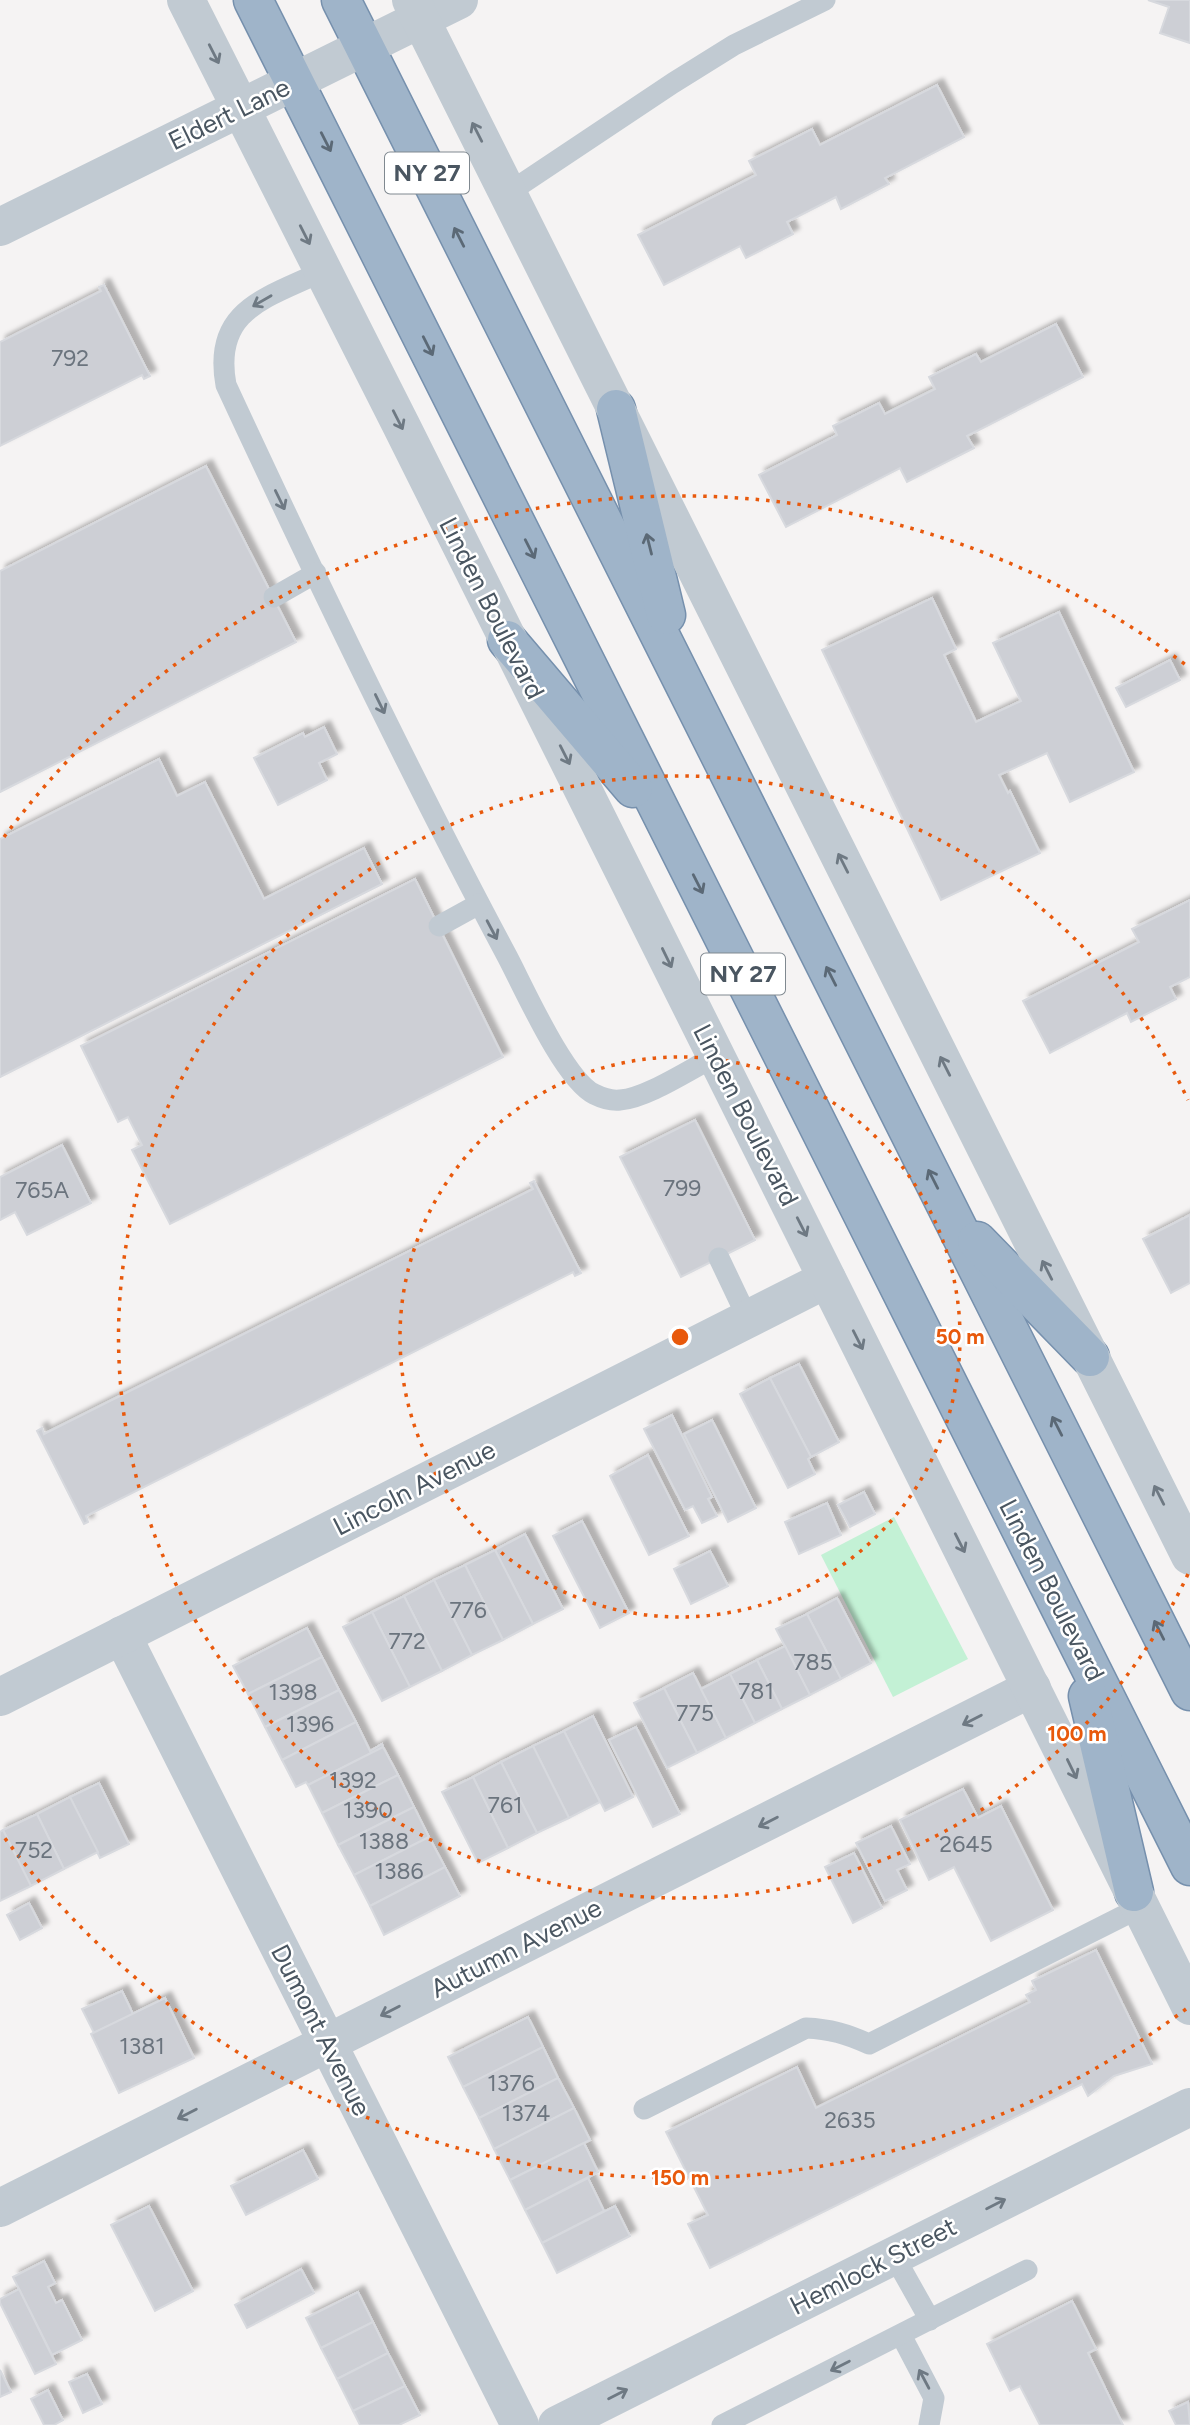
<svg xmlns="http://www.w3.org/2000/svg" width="1190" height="2425" viewBox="0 0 1190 2425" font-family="Figtree,sans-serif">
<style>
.green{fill:#c3f1d5}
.building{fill:#cdcfd5;stroke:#d7d9de;stroke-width:2;filter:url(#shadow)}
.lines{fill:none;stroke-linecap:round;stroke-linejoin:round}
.trunk-casing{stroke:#7690ad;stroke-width:41}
.service{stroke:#c1cad2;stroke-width:21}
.minor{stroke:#c1cad2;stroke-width:38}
.tertiary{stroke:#c1cad2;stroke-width:38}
.trunk{stroke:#9fb4c9;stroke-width:38}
.oneway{stroke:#6e7983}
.oneway2{stroke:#5b6976}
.ring{fill:none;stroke:#e8590c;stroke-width:3.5;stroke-dasharray:3.5 7}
.labels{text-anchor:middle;stroke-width:5;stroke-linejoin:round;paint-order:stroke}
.number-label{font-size:23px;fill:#6b747e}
.shield{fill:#fff;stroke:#808990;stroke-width:2}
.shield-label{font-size:24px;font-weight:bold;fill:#4a5661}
.street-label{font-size:26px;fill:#4a5661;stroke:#fff}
.centre{fill:#e8590c;stroke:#fff;stroke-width:3.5}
.ring-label{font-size:21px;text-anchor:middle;font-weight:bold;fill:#e8590c;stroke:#fff;stroke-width:5;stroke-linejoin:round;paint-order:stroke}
</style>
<defs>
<filter id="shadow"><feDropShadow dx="6" dy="-6" stdDeviation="2" flood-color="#0004"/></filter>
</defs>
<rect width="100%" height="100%" fill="#f5f3f3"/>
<path class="green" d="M894 1517 968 1659 893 1697 821 1555Z"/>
<g class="building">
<path d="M1148 0H1190V43L1160 33 1169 7Z"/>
<path d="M937 85 964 137 885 178 889 184 841 209 836 197 787 222 793 234 746 258 740 246 664 285 638 235 756 175 749 161 812 129 820 145Z"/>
<path d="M104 285 150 376 144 379 142 375 0 446V342L101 291 99 287Z"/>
<path d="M1056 324 1083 377 967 436 974 448 907 482 900 468 786 527 759 475 837 435 833 426 879 403 885 414 935 389 929 377 976 354 981 362Z"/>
<path d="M206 466 296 642 0 792V571Z"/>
<path d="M932 598 956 649 944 655 976 722 1021 701 993 643 1059 612 1134 772 1070 802 1047 753 999 775 1008 793 1010 791 1040 853 941 900 822 650Z"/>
<path d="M1170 660 1180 680 1126 707 1116 688Z"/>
<path d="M324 727 337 754 319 763 327 780 278 805 254 758 303 733 305 737Z"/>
<path d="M159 759 177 796 205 782 264 899 364 848 382 884 0 1077V839Z"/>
<path d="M415 879 503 1057 170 1224 132 1150 142 1145 128 1117 118 1122 81 1046Z"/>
<path d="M1190 900V977L1170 987 1176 999 1131 1022 1127 1013 1050 1053 1023 1001 1139 942 1132 929Z"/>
<path d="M695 1120 755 1240 681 1277 620 1157Z"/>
<path d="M62 1145 91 1203 27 1235 15 1212 0 1220V1177Z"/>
<path d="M534 1181 581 1273 575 1276 573 1272 86 1516 88 1522 84 1524 37 1431 42 1428 44 1434 533 1189 530 1183Z"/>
<path d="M1190 1215V1283L1171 1293 1143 1239Z"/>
<path d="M799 1364 839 1442 811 1457 770 1378Z"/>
<path d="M770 1378 811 1457 808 1459 815 1474 788 1488 740 1394Z"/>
<path d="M672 1415 712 1497 708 1499 717 1516 702 1523 693 1506 685 1510 644 1429Z"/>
<path d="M712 1420 756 1508 728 1522 684 1434Z"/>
<path d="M648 1455 689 1536 649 1555 610 1476Z"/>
<path d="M864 1492 875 1514 850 1527 838 1505Z"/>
<path d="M827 1503 841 1535 799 1554 785 1522Z"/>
<path d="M582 1521 629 1613 600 1628 553 1536Z"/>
<path d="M525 1534 563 1609 533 1624 495 1550Z"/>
<path d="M495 1550 533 1624 503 1640 465 1565Z"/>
<path d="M710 1551 728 1586 691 1604 674 1569Z"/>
<path d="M465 1565 503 1640 472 1655 434 1580Z"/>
<path d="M434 1580 472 1655 442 1671 404 1596Z"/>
<path d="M404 1596 442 1671 410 1687 372 1612Z"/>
<path d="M837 1598 871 1663 841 1679 807 1614Z"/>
<path d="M372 1612 410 1687 382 1701 343 1627Z"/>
<path d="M807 1614 841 1679 810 1695 776 1629Z"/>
<path d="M307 1628 322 1657 248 1694 233 1666Z"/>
<path d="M785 1646 810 1695 782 1709 757 1660Z"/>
<path d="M322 1657 339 1690 265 1727 248 1694Z"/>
<path d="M757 1660 782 1709 755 1723 730 1674Z"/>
<path d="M693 1673 726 1738 697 1753 664 1688Z"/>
<path d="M730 1674 755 1723 726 1738 701 1689Z"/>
<path d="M664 1688 697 1753 667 1768 634 1703Z"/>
<path d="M339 1690 356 1722 282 1760 265 1727Z"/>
<path d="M593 1716 633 1797 605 1811 564 1731Z"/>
<path d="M356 1722 370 1751 382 1744 383 1747 308 1785 306 1782 296 1787 282 1760Z"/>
<path d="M636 1727 680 1814 653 1827 609 1740Z"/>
<path d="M564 1731 600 1802 569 1818 533 1746Z"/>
<path d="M533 1746 569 1818 537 1833 501 1762Z"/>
<path d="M383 1747 398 1775 322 1813 308 1785Z"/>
<path d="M501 1762 537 1833 508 1848 473 1777Z"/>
<path d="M398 1775 414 1807 338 1845 322 1813Z"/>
<path d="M473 1777 508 1848 478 1863 442 1792Z"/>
<path d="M99 1783 129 1844 100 1858 70 1797Z"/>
<path d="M963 1789 978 1818 1001 1806 1053 1910 991 1941 954 1867 929 1880 900 1820Z"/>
<path d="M70 1797 98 1852 64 1869 37 1814Z"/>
<path d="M414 1807 429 1837 354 1875 338 1845Z"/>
<path d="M37 1814 64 1869 31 1886 3 1830Z"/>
<path d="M891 1826 910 1864 897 1870 907 1890 885 1901 856 1843Z"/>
<path d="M3 1830 31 1886 0 1901V1832Z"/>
<path d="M429 1837 445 1867 370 1906 354 1875Z"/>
<path d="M854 1853 882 1908 853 1923 825 1867Z"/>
<path d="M445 1867 460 1896 384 1935 370 1906Z"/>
<path d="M29 1903 42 1928 20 1940 7 1915Z"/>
<path d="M1096 1950 1152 2064 1114 2076 1088 2096 1082 2084 710 2268 688 2224 708 2215 666 2132 797 2067 816 2108 1030 2002 1026 1995 1036 1990 1032 1981Z"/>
<path d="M122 1991 133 2014 94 2033 82 2009Z"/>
<path d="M165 1998 194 2058 119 2093 91 2034Z"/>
<path d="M528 2017 543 2047 463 2087 448 2057Z"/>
<path d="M543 2047 558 2078 479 2118 463 2087Z"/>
<path d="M558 2078 574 2108 494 2149 479 2118Z"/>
<path d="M574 2108 590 2140 510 2180 494 2149Z"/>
<path d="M584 2143 598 2172 525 2210 510 2180Z"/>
<path d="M303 2150 318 2179 246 2215 231 2186Z"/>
<path d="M588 2178 604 2211 542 2243 525 2210Z"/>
<path d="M149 2206 193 2291 155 2311 111 2225Z"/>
<path d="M615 2206 630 2236 557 2273 542 2243Z"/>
<path d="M44 2261 55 2283 48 2287 56 2303 62 2300 82 2340 52 2355 13 2277Z"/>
<path d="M301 2269 314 2293 247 2328 235 2305Z"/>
<path d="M19 2289 56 2364 35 2374 0 2303V2299Z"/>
<path d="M358 2292 373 2322 321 2348 306 2318Z"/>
<path d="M1072 2301 1096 2349 1088 2353 1123 2425H1040L1020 2386 1010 2391 987 2344Z"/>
<path d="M373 2322 388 2353 337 2379 321 2348Z"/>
<path d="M388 2353 405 2386 353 2411 337 2379Z"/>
<path d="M0 2370 11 2392 0 2397Z"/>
<path d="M87 2374 102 2404 83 2413 69 2382Z"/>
<path d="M405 2386 420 2415 399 2425H360L353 2411Z"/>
<path d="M48 2390 63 2420 54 2425H44L31 2399Z"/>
<path d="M1188 2402 1190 2425H1176L1169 2411Z"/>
</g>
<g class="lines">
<g class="trunk-casing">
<g id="trunk">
<path d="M253 0 1190 1866"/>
<path d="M341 0 1190 1691"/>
<path d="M616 409 666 615"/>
<path d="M507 640 633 788"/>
<path d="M977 1241 1090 1357"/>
<path d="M1088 1696 1134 1892"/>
</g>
</g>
<g class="service">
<path d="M508 193 673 83 734 45 825 0"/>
<path d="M323 271C267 298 212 309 226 385 315 577 407 769 507 956 524 988 564 1079 594 1094 602 1098 611 1101 620 1100 647 1098 690 1069 716 1056"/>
<path d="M274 597 316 573"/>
<path d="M439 926 479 904"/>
<path d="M719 1258 748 1319"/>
<path d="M644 2109 806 2028C830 2029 847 2034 869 2044L1141 1907"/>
<path d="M894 2256 930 2320"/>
<path d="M901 2335 934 2398 929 2425"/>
<path d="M722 2425 1027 2270"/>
</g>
<g class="minor">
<path d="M0 227 459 0"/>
<path d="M122 1635 520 2425"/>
<path d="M0 1697 827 1279"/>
<path d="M0 2208 1032 1688"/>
<path d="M557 2425 1190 2107"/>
</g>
<g class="tertiary">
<path d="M186 0 401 425 1190 2006"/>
<path d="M411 0 1190 1556"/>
</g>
<use href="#trunk" class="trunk"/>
</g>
<defs><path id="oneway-shaft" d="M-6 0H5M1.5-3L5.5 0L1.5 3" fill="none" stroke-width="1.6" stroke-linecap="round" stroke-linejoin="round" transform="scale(1.75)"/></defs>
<g class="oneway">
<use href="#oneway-shaft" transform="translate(214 54) rotate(63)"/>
<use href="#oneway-shaft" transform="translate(477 132) rotate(-117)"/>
<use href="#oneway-shaft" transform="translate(305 235) rotate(63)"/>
<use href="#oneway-shaft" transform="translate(262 301) rotate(150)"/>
<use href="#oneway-shaft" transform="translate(398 420) rotate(63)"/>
<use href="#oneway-shaft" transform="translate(280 500) rotate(64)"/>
<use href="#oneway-shaft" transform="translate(380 704) rotate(64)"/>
<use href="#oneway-shaft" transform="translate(565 755) rotate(63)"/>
<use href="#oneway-shaft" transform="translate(843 863) rotate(-117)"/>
<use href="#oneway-shaft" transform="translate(492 930) rotate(62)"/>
<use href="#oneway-shaft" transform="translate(667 958) rotate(64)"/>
<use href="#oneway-shaft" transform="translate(945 1066) rotate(-117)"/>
<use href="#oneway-shaft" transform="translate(802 1227) rotate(63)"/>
<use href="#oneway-shaft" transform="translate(1047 1270) rotate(-117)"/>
<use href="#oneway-shaft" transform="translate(858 1340) rotate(63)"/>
<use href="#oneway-shaft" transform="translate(1159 1495) rotate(-117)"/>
<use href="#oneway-shaft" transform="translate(960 1543) rotate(63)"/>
<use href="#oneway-shaft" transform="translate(972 1720) rotate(153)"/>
<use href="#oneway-shaft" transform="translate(1072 1769) rotate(64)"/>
<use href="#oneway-shaft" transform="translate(768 1822) rotate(153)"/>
<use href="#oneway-shaft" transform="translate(390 2011) rotate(153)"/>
<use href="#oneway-shaft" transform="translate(187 2114) rotate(153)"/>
<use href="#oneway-shaft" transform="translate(996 2204) rotate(-27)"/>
<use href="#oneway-shaft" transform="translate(840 2366) rotate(153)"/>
<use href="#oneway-shaft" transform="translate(924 2379) rotate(-118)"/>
<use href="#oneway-shaft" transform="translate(618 2394) rotate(-27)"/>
</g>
<g class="oneway2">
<use href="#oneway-shaft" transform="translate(326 142) rotate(63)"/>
<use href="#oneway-shaft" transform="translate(459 237) rotate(-117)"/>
<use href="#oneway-shaft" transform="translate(428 346) rotate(63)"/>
<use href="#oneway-shaft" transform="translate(649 544) rotate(-104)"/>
<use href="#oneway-shaft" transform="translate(530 549) rotate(63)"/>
<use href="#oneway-shaft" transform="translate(698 884) rotate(63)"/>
<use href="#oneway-shaft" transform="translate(831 976) rotate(-117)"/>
<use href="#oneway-shaft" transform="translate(933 1179) rotate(-117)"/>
<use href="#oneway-shaft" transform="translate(1057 1426) rotate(-117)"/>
<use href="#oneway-shaft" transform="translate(1159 1630) rotate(-117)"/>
</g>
<g class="ring">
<circle cx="680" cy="1337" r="280"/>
<path d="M1188 1574A561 561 0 1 1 1188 1100"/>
<path d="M1186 2009A841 841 0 0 1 4 1837M4 837A841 841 0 0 1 1186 665"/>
</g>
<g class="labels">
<g class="number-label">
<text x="70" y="366">792</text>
<text x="682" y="1196">799</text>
<text x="42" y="1198">765A</text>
<text x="468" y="1618">776</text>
<text x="407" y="1649">772</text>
<text x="813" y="1670">785</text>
<text x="756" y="1699">781</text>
<text x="293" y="1700">1398</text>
<text x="695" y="1721">775</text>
<text x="310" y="1732">1396</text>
<text x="353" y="1788">1392</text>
<text x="505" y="1813">761</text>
<text x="368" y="1818">1390</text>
<text x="384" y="1849">1388</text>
<text x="966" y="1852">2645</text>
<text x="34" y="1858">752</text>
<text x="399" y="1879">1386</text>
<text x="142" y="2054">1381</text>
<text x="511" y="2091">1376</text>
<text x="526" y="2121">1374</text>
<text x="850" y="2128">2635</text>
</g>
<g class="shield">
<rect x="385" y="152.5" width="84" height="41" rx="5"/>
<rect x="701" y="953.5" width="84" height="41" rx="5"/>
</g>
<g class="shield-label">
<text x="427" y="181">NY 27</text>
<text x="743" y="982">NY 27</text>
</g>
<g class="street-label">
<text transform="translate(229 114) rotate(-26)" y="9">Eldert Lane</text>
<text transform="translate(492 608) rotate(63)" y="9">Linden Boulevard</text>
<text transform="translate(746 1115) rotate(63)" y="9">Linden Boulevard</text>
<text transform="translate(414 1488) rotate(-27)" y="9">Lincoln Avenue</text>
<text transform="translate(1052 1590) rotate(63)" y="9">Linden Boulevard</text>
<text transform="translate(516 1948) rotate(-27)" y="9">Autumn Avenue</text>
<text transform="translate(321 2030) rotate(63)" y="9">Dumont Avenue</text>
<text transform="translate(873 2266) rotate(-27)" y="9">Hemlock Street</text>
</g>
</g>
<circle cx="680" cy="1337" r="10" class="centre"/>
<g class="ring-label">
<text x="960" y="1344">50 m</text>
<text x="1077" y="1741">100 m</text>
<text x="680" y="2185">150 m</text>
</g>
</svg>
